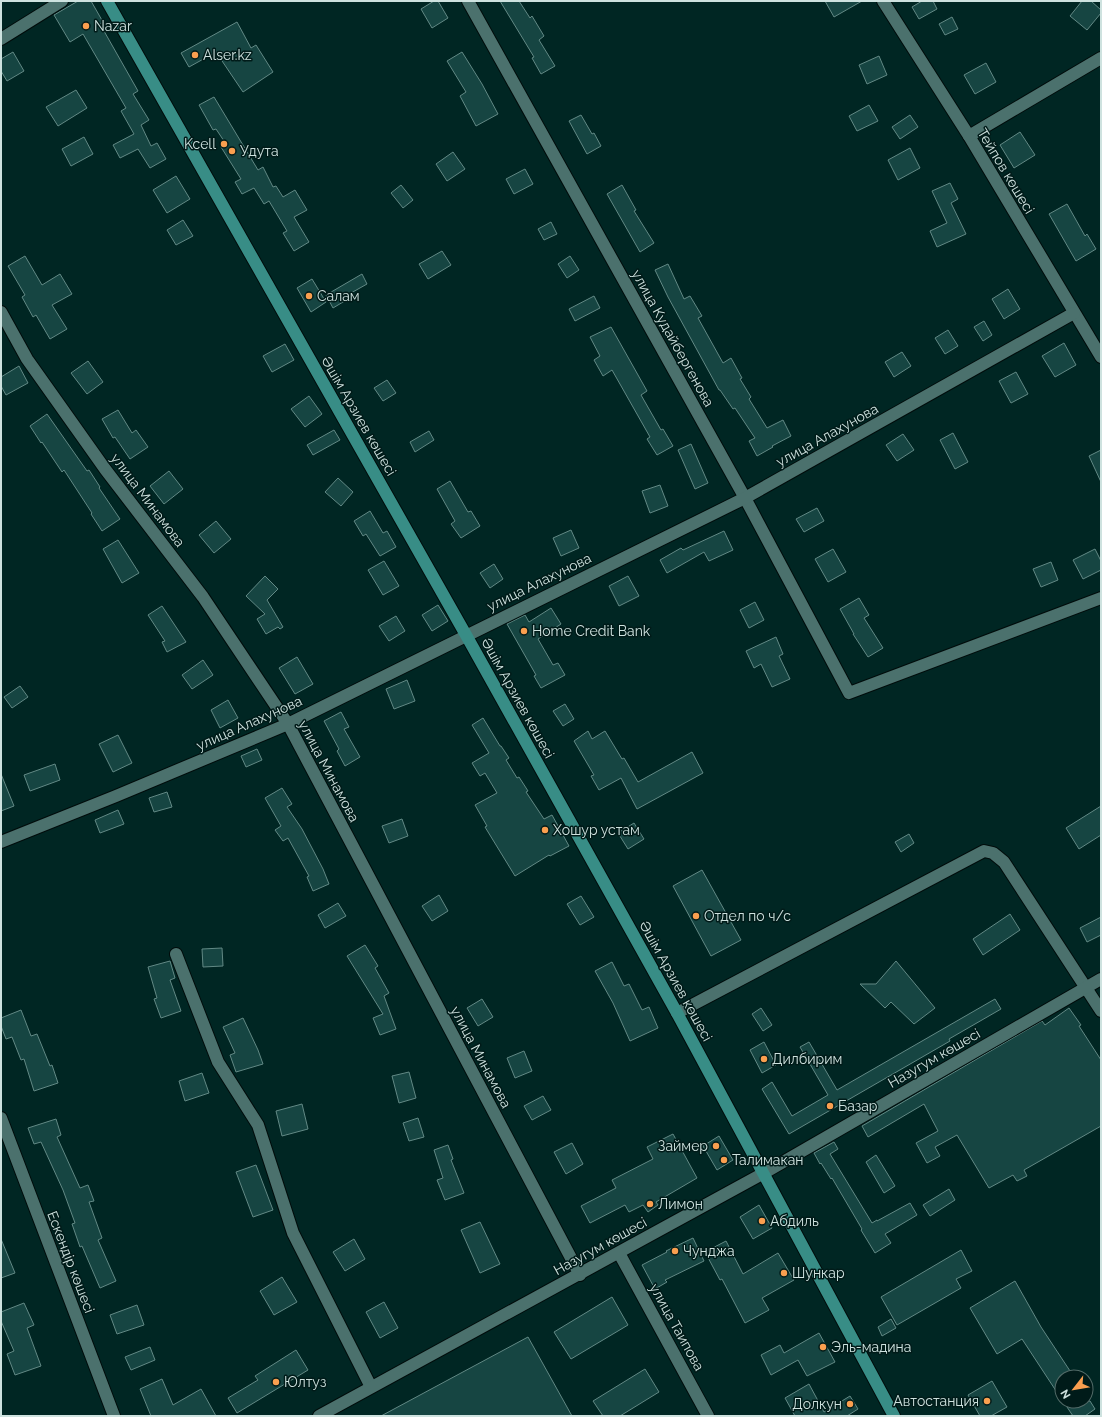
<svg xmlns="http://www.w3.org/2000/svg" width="1102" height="1417" viewBox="0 0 1102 1417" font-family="Raleway,sans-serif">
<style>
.building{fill:#164542;stroke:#628985}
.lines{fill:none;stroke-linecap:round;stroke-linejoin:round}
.minor-casing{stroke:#000c0b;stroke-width:14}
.major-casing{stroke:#000c0b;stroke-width:14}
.minor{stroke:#4b716d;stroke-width:12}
.major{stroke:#388d86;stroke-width:12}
.poi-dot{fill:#fa9f4f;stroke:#001b19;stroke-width:1.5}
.labels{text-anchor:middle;stroke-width:3;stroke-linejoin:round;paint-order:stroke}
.poi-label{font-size:14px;fill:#cee2df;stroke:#001b19;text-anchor:start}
.street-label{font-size:14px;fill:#cee2df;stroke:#001b19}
</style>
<rect width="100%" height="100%" fill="#002623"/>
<g class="building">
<path d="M78 1H91L103 22 100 24 138 91 133 94 149 120 141 125 151 146 157 143 166 159 150 168 138 149 120 158 113 145 134 134 121 111 126 108 83 34 70 42 54 15Z"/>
<path d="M434 1H438L448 18 432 28 421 9Z"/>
<path d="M500 1H519L530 18 532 16 544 36 539 40 555 66 541 74 532 58 534 57Z"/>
<path d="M825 1H862L834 17Z"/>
<path d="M922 1H933L937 9 919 19 912 7Z"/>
<path d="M1082 1H1091L1101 10V13L1087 30 1070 16Z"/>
<path d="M952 17 958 29 945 35 939 24Z"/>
<path d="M237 22 251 48 256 45 273 72 243 92 216 52 189 67 181 53Z"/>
<path d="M13 52 24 71 7 81 1 71V59Z"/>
<path d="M462 52 482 84 498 114 476 126 460 96 466 92 447 61Z"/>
<path d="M879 56 887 75 867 84 859 65Z"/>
<path d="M986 63 996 82 975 94 964 75Z"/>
<path d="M76 90 87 108 58 126 46 107Z"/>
<path d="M214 97 258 170 263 167 273 187 276 186 283 197 295 190 307 210 294 217 309 242 294 251 283 233 287 231 269 201 264 204 254 188 242 194 235 182 241 179 221 147 226 144 216 129 213 130 199 105Z"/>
<path d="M869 105 878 121 857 131 849 116Z"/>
<path d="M581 115 592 134 594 133 601 146 587 154 569 121Z"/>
<path d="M910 115 918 127 900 139 892 127Z"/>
<path d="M1020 132 1035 155 1014 168 1000 145Z"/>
<path d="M84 137 93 154 71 166 62 149Z"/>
<path d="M910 148 920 168 898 180 888 160Z"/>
<path d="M453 152 465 169 447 181 436 164Z"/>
<path d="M525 169 533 184 514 194 506 179Z"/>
<path d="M176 176 190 199 167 213 153 190Z"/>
<path d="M950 183 958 199 951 203 966 234 937 247 930 231 947 223 932 191Z"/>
<path d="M401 185 413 200 403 208 391 193Z"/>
<path d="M622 185 636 210 634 211 654 243 640 252 607 194Z"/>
<path d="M1067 204 1085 236 1087 234 1096 249 1076 261 1049 214Z"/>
<path d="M183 220 193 236 176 245 167 230Z"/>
<path d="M551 222 557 234 544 240 538 229Z"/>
<path d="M442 251 451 265 428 279 419 264Z"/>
<path d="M25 256 42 285 60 274 72 294 52 305 67 329 50 339 36 315 33 317 22 297 25 295 8 266Z"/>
<path d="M570 256 579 270 567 278 558 264Z"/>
<path d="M668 264 684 299 690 296 702 316 698 318 723 363 731 358 742 378 740 379 751 397 749 399 767 428 783 420 791 436 772 446 773 447 757 456 749 441 755 438 735 408 733 409 720 390H719L668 297 655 270Z"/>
<path d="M362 274 367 284 351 293 353 296 333 308 326 295Z"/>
<path d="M312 279 326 302 311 312 297 288Z"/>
<path d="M1008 289 1020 309 1004 319 992 299Z"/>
<path d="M594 296 600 308 575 321 569 309Z"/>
<path d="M984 321 992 335 983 341 974 327Z"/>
<path d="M611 327 647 391 641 395 661 430 663 429 673 446 657 455 647 439 650 437 612 370 603 376 594 360 600 356 590 337Z"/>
<path d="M948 330 958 346 945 354 935 338Z"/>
<path d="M1064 343 1076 365 1055 377 1042 356Z"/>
<path d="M285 344 294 360 272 372 263 356Z"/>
<path d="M902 352 911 366 894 377 885 362Z"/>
<path d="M88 361 103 382 87 394 71 373Z"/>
<path d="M19 366 28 383 6 395 1 386V377Z"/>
<path d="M1016 372 1028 394 1011 403 999 381Z"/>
<path d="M387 380 396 393 383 401 374 388Z"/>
<path d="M309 396 322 414 305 427 291 409Z"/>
<path d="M118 410 132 433 136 430 148 447 130 459 115 437 113 438 102 419Z"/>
<path d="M47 414 87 471 89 470 100 487 99 488 120 519 102 531 91 514 92 513 64 470 62 472 42 442 41 443 30 426Z"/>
<path d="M334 430 340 440 313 455 307 445Z"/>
<path d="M429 431 434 440 415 452 410 442Z"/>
<path d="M953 433 968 462 955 469 940 440Z"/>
<path d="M903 434 914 450 897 461 886 445Z"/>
<path d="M691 444 708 483 695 489 678 450Z"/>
<path d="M1101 450V482L1089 456Z"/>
<path d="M169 471 183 489 164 504 150 486Z"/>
<path d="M338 478 353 492 341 506 325 492Z"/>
<path d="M450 481 468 512 471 511 480 526 461 538 451 524 455 521 437 489Z"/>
<path d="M660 485 668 506 650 513 642 491Z"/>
<path d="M817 508 824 521 804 532 796 519Z"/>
<path d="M370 511 383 533 387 531 396 547 380 556 366 534 363 536 354 521Z"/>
<path d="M216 521 231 539 214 553 199 535Z"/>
<path d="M571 530 579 548 561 556 553 538Z"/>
<path d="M724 531 733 550 709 561 704 552 667 573 660 560 681 548 683 550Z"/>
<path d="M118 540 139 573 122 583 103 549Z"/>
<path d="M833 549 846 572 828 582 815 559Z"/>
<path d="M1095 549 1101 561V570L1083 579 1073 560Z"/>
<path d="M384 561 399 586 383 595 368 570Z"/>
<path d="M1051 562 1058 580 1041 587 1033 569Z"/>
<path d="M494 564 503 579 490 588 480 573Z"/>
<path d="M265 576 278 589 267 600 283 627 280 629 278 627 266 634 257 619 265 614 246 596Z"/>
<path d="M628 576 639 596 619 606 609 586Z"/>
<path d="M859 598 869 615 864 618 883 648 868 657 853 634H854L840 609Z"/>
<path d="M755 602 764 620 749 628 740 610Z"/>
<path d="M438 605 448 621 432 631 422 615Z"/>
<path d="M162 606 186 642 167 652 162 642 165 641 148 615Z"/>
<path d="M551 608 561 624 538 639 553 665 558 663 565 675 541 688 534 676 536 675 507 624 525 615 529 622Z"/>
<path d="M396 616 405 631 389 641 379 626Z"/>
<path d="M776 637 783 654 779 656 790 679 772 687 761 664 754 668 746 651Z"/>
<path d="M297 657 313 684 295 694 279 668Z"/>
<path d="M203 660 213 675 192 689 182 675Z"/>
<path d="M407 680 415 701 394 709 386 689Z"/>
<path d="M20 686 28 697 12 708 4 697Z"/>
<path d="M228 700 238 718 220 728 211 710Z"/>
<path d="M565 704 574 719 563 726 553 711Z"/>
<path d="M341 712 349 727 344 729 360 757 345 766 337 751 339 749 324 721Z"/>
<path d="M483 718 500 746H501L509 758 506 760 517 778 519 777 528 791 526 792 544 819 552 815 569 846 550 856 549 855 515 876 485 827 487 826 475 805 497 793 485 773 480 776 472 763 489 753 472 725Z"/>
<path d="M588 731 592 739 605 731 622 759 624 758 638 782 692 752 703 773 637 809 621 778 599 790 591 776 594 775 574 741Z"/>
<path d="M118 735 132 763 113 772 99 744Z"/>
<path d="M257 749 262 760 246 767 241 756Z"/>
<path d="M55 764 60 780 30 791 24 775Z"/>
<path d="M1 774 14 806 1 811Z"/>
<path d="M282 788 292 804 287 807 302 829 323 869 329 884 313 891 307 877 309 876 288 838 283 841 275 830 281 826 265 798Z"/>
<path d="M167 792 172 807 154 812 149 798Z"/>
<path d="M1101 806V835L1079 849 1066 828Z"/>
<path d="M118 810 124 824 100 833 95 820Z"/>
<path d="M402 819 408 836 389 843 382 826Z"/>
<path d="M634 823 644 839 628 849 618 833Z"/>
<path d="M909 834 914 843 901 852 895 842Z"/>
<path d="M702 870 741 940 711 956 673 886Z"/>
<path d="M439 895 448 911 432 921 422 906Z"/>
<path d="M581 896 594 917 580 925 567 904Z"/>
<path d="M338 903 346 916 325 928 318 915Z"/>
<path d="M1010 914 1020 930 983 955 973 939Z"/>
<path d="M1101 917V935L1087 942 1080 928Z"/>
<path d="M365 945 378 966 375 968 389 993 384 996 396 1029 380 1035 373 1018 383 1014 347 956Z"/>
<path d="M222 948 223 966 203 967 202 949Z"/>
<path d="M170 961 175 978 170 980 181 1011 161 1018 154 999 157 998 148 967Z"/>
<path d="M896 961 935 1008 914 1024 891 1002 885 1008 860 984H876Z"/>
<path d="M612 962 624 986 629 984 642 1010 649 1007 658 1028 630 1041 613 1003 595 971Z"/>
<path d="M482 999 493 1017 478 1026 467 1008Z"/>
<path d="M995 999 1001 1009 949 1039 950 1041 789 1134 762 1089 772 1082 792 1116 828 1095 800 1047 809 1042 837 1090Z"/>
<path d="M761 1008 772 1025 763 1031 752 1014Z"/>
<path d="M1069 1008 1081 1025 1079 1026 1101 1060V1126L1024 1170 1027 1176 1017 1181 1013 1175 989 1188 957 1135 935 1147 940 1156 927 1163 916 1143 938 1131 924 1104 868 1137 862 1126 1042 1021 1045 1025Z"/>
<path d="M21 1010 31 1036 37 1034 50 1066 52 1065 58 1083 34 1091 24 1059 21 1060 12 1037 6 1039 1 1026V1018Z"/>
<path d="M243 1018 258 1050 263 1064 236 1072 230 1055 235 1053 223 1027Z"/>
<path d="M764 1042 776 1065 762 1073 750 1050Z"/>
<path d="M524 1051 532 1071 515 1078 507 1058Z"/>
<path d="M409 1072 416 1098 399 1103 392 1076Z"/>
<path d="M202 1073 209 1093 185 1101 179 1081Z"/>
<path d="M543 1096 551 1110 532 1120 524 1106Z"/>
<path d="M302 1104 308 1129 282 1136 276 1111Z"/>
<path d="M418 1118 424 1137 409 1141 403 1123Z"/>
<path d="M56 1119 61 1135 57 1137 80 1188 88 1185 94 1201 89 1202 102 1238 98 1240 116 1281 100 1288 82 1246 80 1247 72 1224 75 1223 63 1190 41 1142 34 1144 28 1128Z"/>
<path d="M673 1134 697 1178 656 1202 658 1205 648 1212 643 1205 629 1212 625 1205 590 1223 581 1206 616 1188 612 1180 653 1159 647 1147Z"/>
<path d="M719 1136 733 1160 717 1170 703 1146Z"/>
<path d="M834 1142 838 1149 830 1154 872 1223 877 1220V1221L910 1203 917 1215 885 1234 891 1243 875 1253 861 1230 862 1229 832 1178 831 1179 821 1163 820 1164 814 1153Z"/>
<path d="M572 1143 583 1164 566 1174 554 1152Z"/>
<path d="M448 1145 453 1159 451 1160 464 1193 445 1200 437 1180 443 1178 434 1150Z"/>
<path d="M876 1155 895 1186 884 1193 866 1162Z"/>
<path d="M256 1165 273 1210 253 1217 236 1172Z"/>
<path d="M949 1189 955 1200 930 1216 923 1205Z"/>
<path d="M759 1205 772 1228 753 1239 740 1217Z"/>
<path d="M480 1222 500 1264 480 1273 461 1230Z"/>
<path d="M693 1238 704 1261 665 1280 667 1282 655 1289 642 1265 667 1252 666 1251Z"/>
<path d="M1 1239 15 1273 1 1278Z"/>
<path d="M354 1239 365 1259 345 1271 333 1252Z"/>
<path d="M726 1241 743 1274 778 1253 794 1280 762 1298 769 1310 745 1323 722 1279 720 1280 705 1252Z"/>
<path d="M961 1250 972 1271 956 1279 961 1288 897 1325 881 1297Z"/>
<path d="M282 1277 297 1302 274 1315 260 1291Z"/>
<path d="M1015 1281 1041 1327 1074 1377H1062V1400L1022 1339 997 1354 970 1308Z"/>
<path d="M612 1297 628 1325 571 1359 554 1332Z"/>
<path d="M384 1302 398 1328 380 1338 366 1312Z"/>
<path d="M24 1303 34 1325 27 1328 41 1366 15 1375 7 1354 14 1351 1 1321V1312Z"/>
<path d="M137 1305 144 1325 117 1334 110 1315Z"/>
<path d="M891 1319 896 1328 882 1336 878 1327Z"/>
<path d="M819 1333 835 1362 807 1376 798 1360 771 1375 761 1355 780 1345 784 1353Z"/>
<path d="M528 1337 572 1416H381Z"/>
<path d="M150 1347 155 1360 131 1370 125 1357Z"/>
<path d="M296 1350 308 1370 237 1413 228 1398 258 1380 255 1376Z"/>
<path d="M645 1369 659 1392 620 1416H603L593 1401Z"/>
<path d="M162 1379 173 1405 201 1389 216 1416H151L140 1389Z"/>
<path d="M992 1381 1007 1407 991 1416H980L968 1395Z"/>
<path d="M809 1384 824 1412 850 1396 858 1409 847 1416H795L785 1398Z"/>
<path d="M1063 1401H1090L1095 1409 1085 1416H1073Z"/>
</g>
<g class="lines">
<g class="minor-casing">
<g id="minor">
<path d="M468 1 745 498 849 693 1101 598"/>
<path d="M883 1 969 136 1101 357"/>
<path d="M1 39 62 1"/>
<path d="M969 136 1101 58"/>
<path d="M1 312 27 359 105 469 203 597 288 724 580 1275"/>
<path d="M1 842 116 796 288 724 745 498 1074 313"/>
<path d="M176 954 218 1062 258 1125 293 1233 371 1387"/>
<path d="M677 1013 984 851 993 853 1004 862 1101 1011"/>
<path d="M1 1118 114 1416"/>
<path d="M619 1253 708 1416"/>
<path d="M319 1416 764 1173 1101 979"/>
</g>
</g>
<g class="major-casing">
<path id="major" d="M107 1 466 635 677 1013 894 1416"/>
</g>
<use href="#minor" class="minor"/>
<use href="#major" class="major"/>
</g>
<g class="poi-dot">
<circle cx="86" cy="26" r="4"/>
<circle cx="195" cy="55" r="4"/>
<circle cx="224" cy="144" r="4"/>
<circle cx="232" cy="151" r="4"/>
<circle cx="309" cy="296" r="4"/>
<circle cx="524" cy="631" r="4"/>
<circle cx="545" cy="830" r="4"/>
<circle cx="696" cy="916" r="4"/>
<circle cx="764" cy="1059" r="4"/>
<circle cx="830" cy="1106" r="4"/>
<circle cx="716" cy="1146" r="4"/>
<circle cx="724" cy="1160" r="4"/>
<circle cx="650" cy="1204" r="4"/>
<circle cx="762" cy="1221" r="4"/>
<circle cx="675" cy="1251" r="4"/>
<circle cx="784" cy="1273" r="4"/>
<circle cx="823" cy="1347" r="4"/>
<circle cx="276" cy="1382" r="4"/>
<circle cx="987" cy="1401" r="4"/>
<circle cx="850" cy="1404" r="4"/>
</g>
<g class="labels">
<g class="poi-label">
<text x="94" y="31">Nazar</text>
<text x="203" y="60">Alser.kz</text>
<text x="216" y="149" text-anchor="end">Kcell</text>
<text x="240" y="156">Удута</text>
<text x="317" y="301">Салам</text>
<text x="532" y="636">Home Credit Bank</text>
<text x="553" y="835">Хошур устам</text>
<text x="704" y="921">Отдел по ч/с</text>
<text x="772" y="1064">Дилбирим</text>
<text x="838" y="1111">Базар</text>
<text x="708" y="1151" text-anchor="end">Займер</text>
<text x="732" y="1165">Талимакан</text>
<text x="658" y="1209">Лимон</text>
<text x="770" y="1226">Абдиль</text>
<text x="683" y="1256">Чунджа</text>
<text x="792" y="1278">Шункар</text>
<text x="831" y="1352">Эль-мадина</text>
<text x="284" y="1387">Юлтуз</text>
<text x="979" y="1406" text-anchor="end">Автостанция</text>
<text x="842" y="1409" text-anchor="end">Долкун</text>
</g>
<g class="street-label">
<text transform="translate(1006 171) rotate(59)" y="5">Тейпов көшесі</text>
<text transform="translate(673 338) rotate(61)" y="5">улица Кудайбергенова</text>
<text transform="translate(359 416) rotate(60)" y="5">Әшім Арзиев көшесі</text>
<text transform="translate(827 435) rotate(-29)" y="5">улица Алахунова</text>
<text transform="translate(148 500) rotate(53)" y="5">улица Минамова</text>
<text transform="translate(539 582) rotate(-26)" y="5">улица Алахунова</text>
<text transform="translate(518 698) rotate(61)" y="5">Әшім Арзиев көшесі</text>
<text transform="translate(249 723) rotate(-24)" y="5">улица Алахунова</text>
<text transform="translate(329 771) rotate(62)" y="5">улица Минамова</text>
<text transform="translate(676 981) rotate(61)" y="5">Әшім Арзиев көшесі</text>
<text transform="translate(481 1057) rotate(62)" y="5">улица Минамова</text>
<text transform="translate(934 1058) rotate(-30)" y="5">Назугум көшесі</text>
<text transform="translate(600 1246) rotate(-29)" y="5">Назугум көшесі</text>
<text transform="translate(71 1262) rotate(69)" y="5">Ескендір көшесі</text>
<text transform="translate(677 1327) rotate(61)" y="5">улица Таипова</text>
</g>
</g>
<rect width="1102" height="1417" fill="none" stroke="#cee2df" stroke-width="4"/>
<g transform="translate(1074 1389) rotate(239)"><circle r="19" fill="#001b19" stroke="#526b68"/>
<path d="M0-3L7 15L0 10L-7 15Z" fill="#fa9f4f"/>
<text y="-6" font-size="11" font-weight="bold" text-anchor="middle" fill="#cee2df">N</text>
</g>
</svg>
